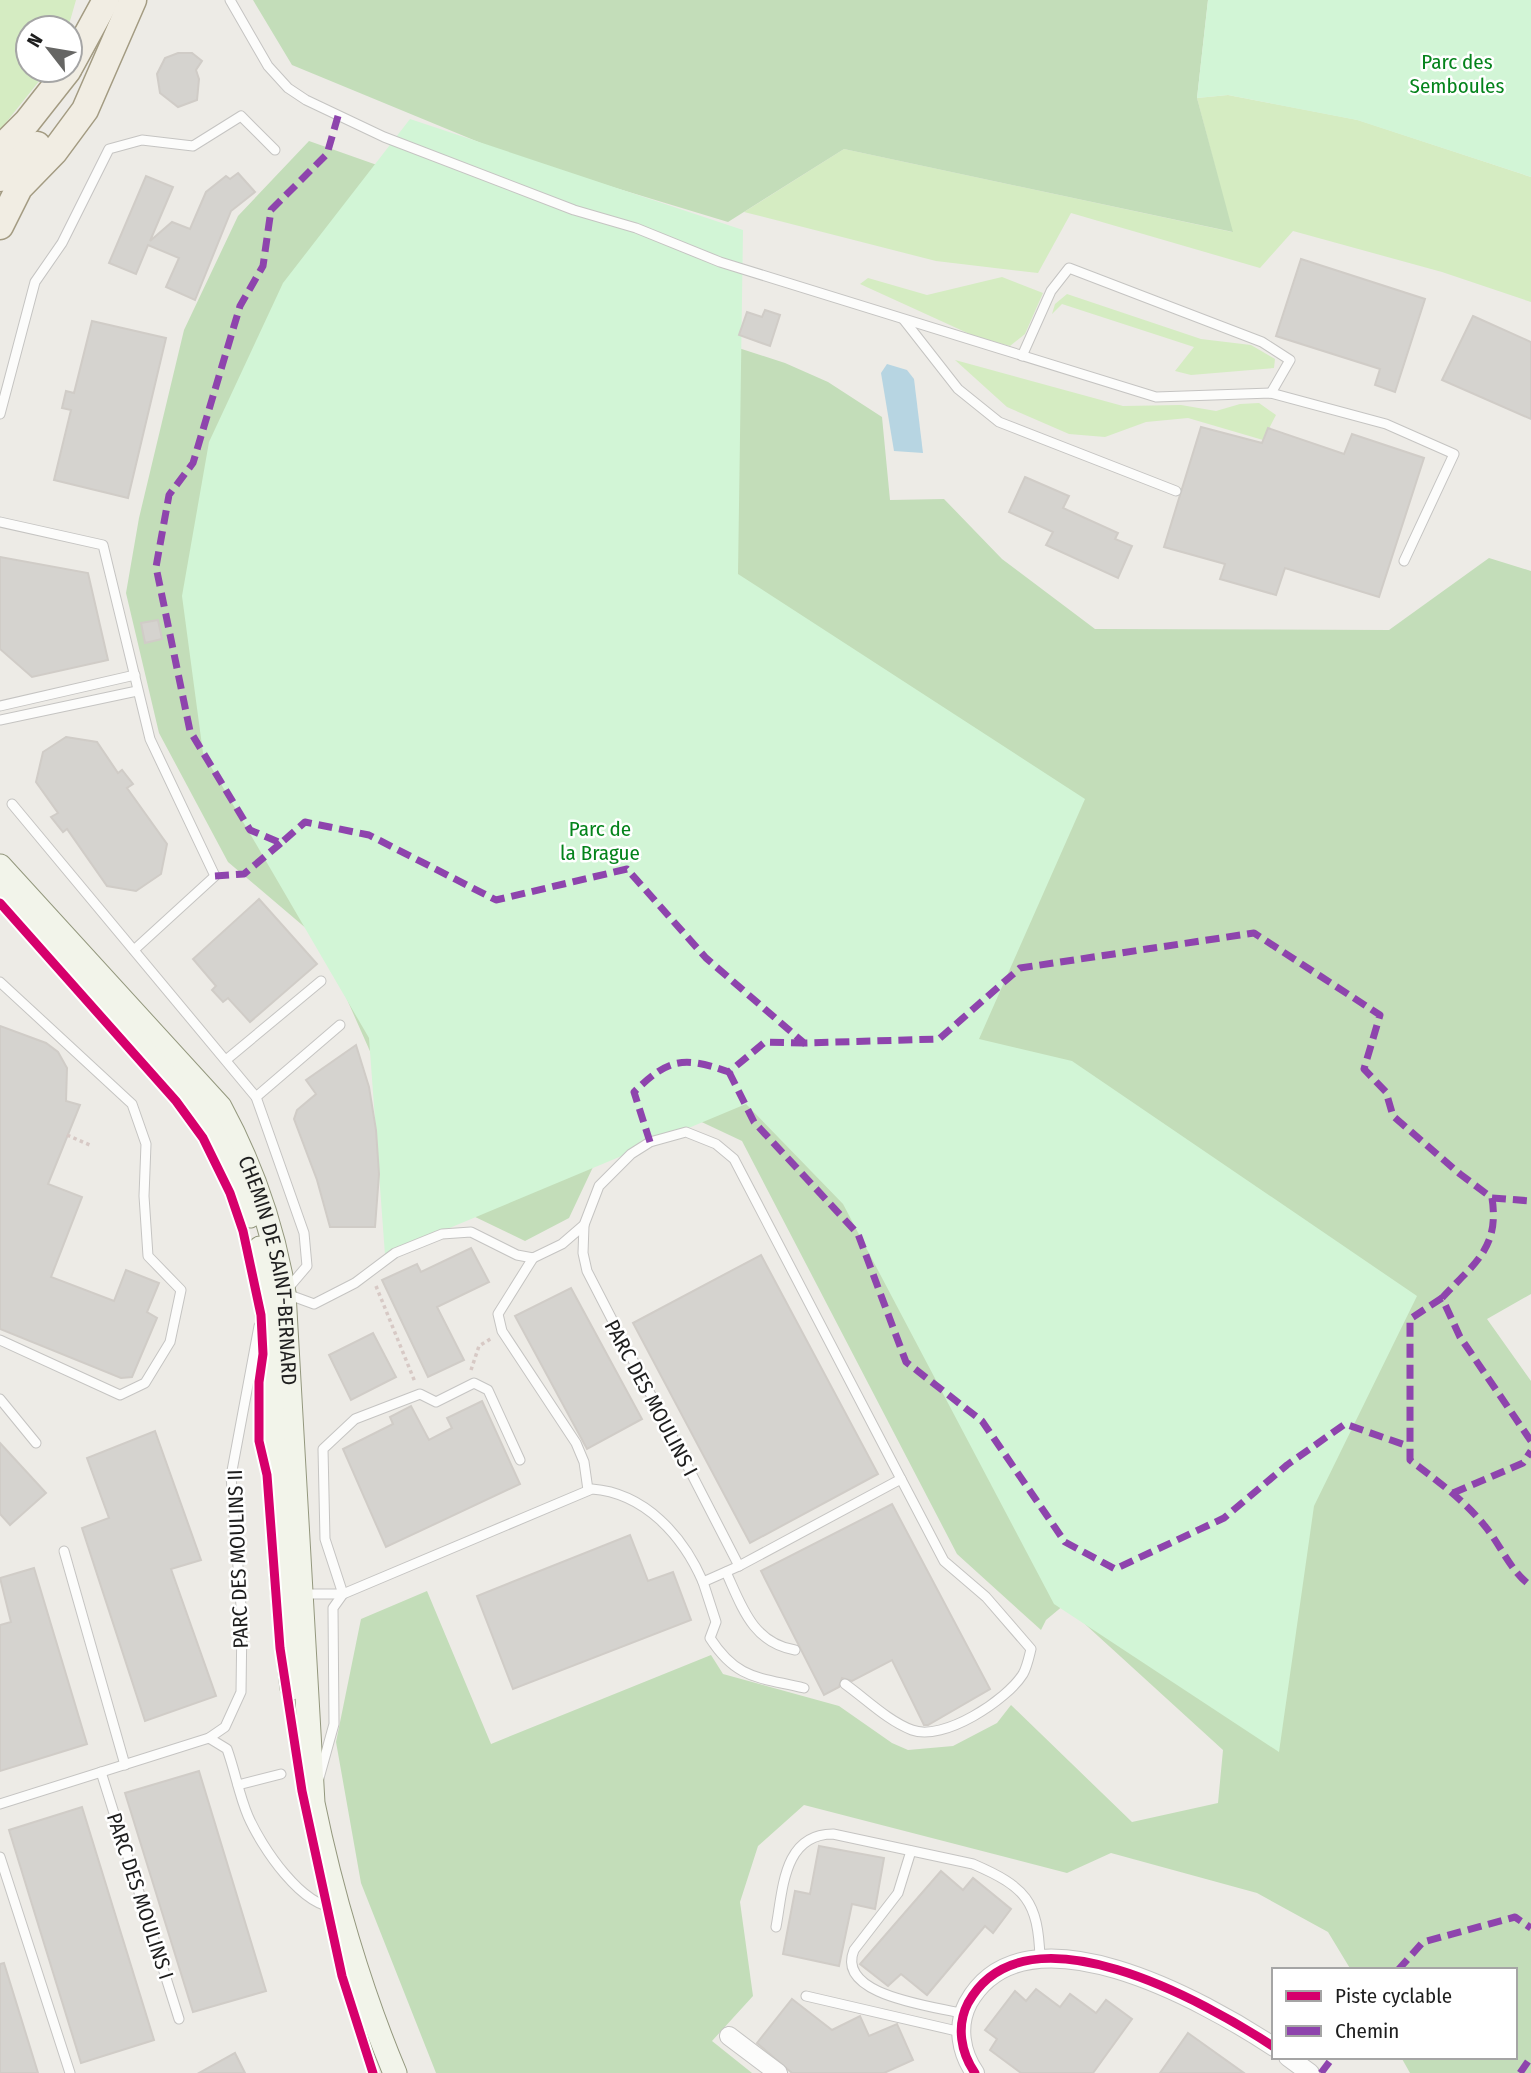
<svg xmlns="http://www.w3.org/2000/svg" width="1531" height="2073" viewBox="0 0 1531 2073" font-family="'Fira Sans Condensed',sans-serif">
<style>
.grass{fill:#d5ecc2}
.forest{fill:#c3ddb9}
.park{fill:#d2f5d6}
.water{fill:#b7d5e2}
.building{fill:#d5d3cf;stroke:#d0ccc7;stroke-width:2}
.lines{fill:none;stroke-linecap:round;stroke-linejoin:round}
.lane-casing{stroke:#c5c4c2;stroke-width:11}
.street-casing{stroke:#c5c4c2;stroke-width:20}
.secondary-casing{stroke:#93977d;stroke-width:25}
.primary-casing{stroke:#a39b82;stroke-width:29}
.path{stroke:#d7c9c5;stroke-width:3.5;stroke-dasharray:3.5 3.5;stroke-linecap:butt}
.lane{stroke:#fcfcfb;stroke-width:9}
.street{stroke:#fcfcfb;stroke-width:18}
.secondary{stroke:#f2f4ea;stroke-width:23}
.primary{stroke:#f1ede3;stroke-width:26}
.quiet{stroke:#8e44ad;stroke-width:7;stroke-dasharray:14 7;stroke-linecap:butt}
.cycleway-casing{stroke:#fff;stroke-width:13}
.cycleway{stroke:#d6006c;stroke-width:9}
.labels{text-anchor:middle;stroke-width:5;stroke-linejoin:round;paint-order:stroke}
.park-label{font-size:21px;fill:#04831b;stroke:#fff}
.street-label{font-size:21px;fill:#1e1e1e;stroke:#fff}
</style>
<rect width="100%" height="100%" fill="#edebe6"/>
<g class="grass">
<path d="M0 0H76L68 28H28V70H48L0 130Z"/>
<path d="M1228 95 1358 120 1531 177V302L1442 272 1293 231 1260 268 1071 213 1038 273 936 261 744 212 844 149 1232 232 1197 98Z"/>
<path d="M1002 277 1043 293 1025 334 1010 346 974 336 860 284 868 278 927 295Z"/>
<path d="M1067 294 1201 339 1251 345 1275 359 1274 368 1191 375 1175 371 1194 347 1062 304 1052 314 1055 304Z"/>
<path d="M955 360 1123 406 1181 405 1216 411 1240 404 1259 403 1276 415 1263 440 1188 418 1146 422 1105 437 1069 434 1007 407Z"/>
</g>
<g class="forest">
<path d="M253 0H1208L1197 98 1233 232 844 149 728 222 520 159 292 65Z"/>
<path d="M309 141 683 273 717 341 785 363 828 382 882 417 890 500 944 499 1002 559 1095 629 1389 630 1489 558 1531 571V1294L1487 1319 1531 1381V2073H1410L1401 2057H1515V1970H1351L1328 1932 1257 1893 1111 1853 1067 1873 804 1805 758 1846 740 1902 753 1996 712 2041 752 2073H436L361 1883 336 1742 361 1619 427 1591 491 1744 711 1655 723 1674 839 1706 892 1743 908 1750 953 1746 997 1723 1011 1705 1132 1822 1218 1803 1223 1750 1064 1605 1046 1620 1041 1630 957 1554 742 1141 691 1117 593 1167 569 1218 525 1241 469 1214 373 1058 321 941 228 862 159 733 126 593 139 518 184 330 238 216Z"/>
</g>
<g class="park">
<path d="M1208 0H1531V177L1357 120 1228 95 1197 98Z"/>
<path d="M410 119 743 230 738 574 1085 799 979 1039 1072 1061 1417 1296 1314 1506 1279 1752 1054 1604 843 1204 746 1104 385 1255 369 1038 203 753 182 596 209 442 283 283Z"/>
</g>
<path class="water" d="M887 364 907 370 914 379 923 453 894 451 881 373Z"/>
<g class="building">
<path d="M178 53H192L202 61 196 70 199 79 197 100 178 107 160 93 157 74 165 58Z"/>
<path d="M238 173 255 192 231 211 195 300 166 287 179 258 148 245 136 274 109 263 146 176 173 187 150 241 172 222 190 229 206 192 226 176 230 179Z"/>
<path d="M1301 259 1425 299 1395 392 1375 385 1380 369 1276 336Z"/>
<path d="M765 310 780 315 770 346 739 335 747 312 762 317Z"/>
<path d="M1473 316 1531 342V419L1442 380Z"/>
<path d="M92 321 166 338 128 498 54 480 71 410 62 408 66 391 74 393Z"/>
<path d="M1201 427 1262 443 1268 428 1344 454 1352 434 1424 458 1379 597 1285 568 1276 595 1220 579 1225 564 1164 547Z"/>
<path d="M1025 477 1069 496 1063 508 1118 533 1115 539 1132 546 1118 578 1046 545 1053 532 1009 512Z"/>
<path d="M0 557 88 573 108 660 32 677 0 649Z"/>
<path d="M158 620 162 639 145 643 141 623Z"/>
<path d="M66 737 97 742 118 773 122 770 133 784 127 788 167 844 161 874 136 891 107 886 67 829 63 832 51 817 58 813 36 782 43 752Z"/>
<path d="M259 899 317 964 250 1022 228 998 223 1002 212 990 216 986 193 959Z"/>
<path d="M0 1026 46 1043 58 1052 67 1068 66 1101 80 1105 48 1184 82 1197 51 1277 114 1301 126 1270 159 1283 147 1312 157 1318 132 1377 121 1378 0 1329Z"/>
<path d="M356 1045 369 1087 376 1130 379 1174 375 1227H330L317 1180 294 1119 297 1110 316 1094 306 1080Z"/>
<path d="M471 1248 489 1282 437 1307 464 1360 428 1377 382 1280 417 1264 421 1272Z"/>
<path d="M761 1255 878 1474 750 1543 633 1323Z"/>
<path d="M571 1288 642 1419 587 1449 515 1316Z"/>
<path d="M373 1333 396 1377 351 1400 329 1355Z"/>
<path d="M482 1401 520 1484 386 1547 343 1449 393 1424 390 1417 411 1406 429 1440 452 1428 447 1418Z"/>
<path d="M155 1431 201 1560 171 1569 216 1696 145 1721 82 1528 109 1518 87 1458Z"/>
<path d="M0 1443 46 1493 10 1525 0 1514Z"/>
<path d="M892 1504 990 1689 928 1725H924L892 1660 852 1681 842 1678 839 1687 824 1695 761 1571Z"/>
<path d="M630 1535 648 1581 673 1572 691 1620 513 1689 477 1596Z"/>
<path d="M34 1568 87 1744 0 1771V1625L11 1622 0 1578Z"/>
<path d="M199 1771 266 1991 193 2012 125 1793Z"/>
<path d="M82 1807 154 2040 81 2063 9 1830Z"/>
<path d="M819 1846 884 1858 875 1909 852 1904 839 1966 783 1954 795 1891 810 1894Z"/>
<path d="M941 1871 963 1890 973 1878 1011 1909 993 1933 985 1926 927 1995 901 1974 888 1986 860 1964Z"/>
<path d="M4 1963 38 2073H0V1964Z"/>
<path d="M1036 1989 1060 2007 1070 1994 1096 2013 1106 2000 1132 2019 1093 2073H1021L990 2050 997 2039 985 2030 1015 1991 1026 2001Z"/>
<path d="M792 1999 832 2030 860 2016 869 2036 897 2024 913 2060 884 2073H792L757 2043Z"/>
<path d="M1188 2033 1244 2073H1160Z"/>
<path d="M235 2053 245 2073H199Z"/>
</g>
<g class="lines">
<g class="lane-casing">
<g id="lane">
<path d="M230 0 268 66 288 88 306 100 384 137 574 210 636 228 720 262 1156 397 1271 393 1386 424 1454 454 1404 561"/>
<path d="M904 320 958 389 999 422 1176 491"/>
<path d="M1022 356 1051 291 1069 268 1262 342 1290 360 1271 393"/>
<path d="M0 414 35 282 62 243 109 149 142 140 193 146 241 116 275 150"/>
<path d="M0 522 103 545 150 739 215 876 134 950"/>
<path d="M0 706 135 675"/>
<path d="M0 720 137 691"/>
<path d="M12 804 256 1097 304 1233 307 1266 284 1293 314 1304 355 1283 395 1253 442 1234 471 1232 517 1255 533 1258 562 1244 584 1225 599 1186 631 1154 650 1142 686 1132 716 1144 734 1159 901 1479"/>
<path d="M0 982 132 1104 146 1144 144 1196 148 1256 181 1290 170 1342 145 1383 120 1395 0 1340"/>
<path d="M226 1060 321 981"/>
<path d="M256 1097 340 1025"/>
<path d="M584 1225 583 1253 587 1271 739 1566"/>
<path d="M533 1258 498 1314 502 1331 576 1443 584 1462 588 1490"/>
<path d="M0 1399 36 1443"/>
<path d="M64 1551 125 1765"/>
<path d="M726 1572C742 1607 753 1643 795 1650"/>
<path d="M703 1582 716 1622 710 1638C737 1680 759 1677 804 1688"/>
<path d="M304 1594H343L592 1489C645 1493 683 1536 703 1582L739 1566 901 1479 944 1561 986 1597 1031 1649C1029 1657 1027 1667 1023 1674 1007 1700 943 1742 912 1730 888 1721 866 1699 845 1684"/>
<path d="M209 1738 225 1727 241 1692 242 1619 231 1476 259 1326"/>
<path d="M101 1772 179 2019"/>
<path d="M319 1778 334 1724 333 1608 343 1594 325 1539 323 1449 355 1419 420 1394 436 1402 474 1383 488 1390 520 1460"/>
<path d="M238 1785 281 1774"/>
<path d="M0 1804 209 1738 227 1749C235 1771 239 1795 248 1816 261 1846 303 1910 338 1907"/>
<path d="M911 1851 898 1893 854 1950C835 1996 934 2006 964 2014"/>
<path d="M0 1857 70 2073"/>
<path d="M776 1927C783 1890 783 1834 833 1834L973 1864C1026 1887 1038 1901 1040 1958"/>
<path d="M806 1996 961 2032"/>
</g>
</g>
<g class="street-casing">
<g id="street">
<path d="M729 2036 778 2073"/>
<path d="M1288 2057 1310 2073"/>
<path d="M975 2073C961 2053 956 2026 968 2003 1025 1900 1206 2002 1274 2047"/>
</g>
</g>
<g class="secondary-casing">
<g id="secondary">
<path id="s1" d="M0 866 220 1107C252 1166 273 1227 284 1293L313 1803C331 1891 360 1990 395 2073"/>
<path d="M0 891 206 1120 243 1194 250 1216"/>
<path d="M260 1248 264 1261C274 1404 274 1547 292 1688"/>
</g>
</g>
<g class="primary-casing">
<g id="primary">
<path d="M70 66 106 0"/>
<path d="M0 149 27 122 68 70"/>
<path d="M0 178 37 145"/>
<path d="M0 226 19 188 54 152 85 110 133 0"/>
</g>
</g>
<g class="path">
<path d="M67 1135 92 1146"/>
<path d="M376 1286 415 1382"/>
<path d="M471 1370 479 1346 492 1338"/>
</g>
<use href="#lane" class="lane"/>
<use href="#street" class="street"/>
<use href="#secondary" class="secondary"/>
<use href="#primary" class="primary"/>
<g class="quiet">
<path d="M338 116 327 154 271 210 263 266 240 306 193 463 169 495 156 567 190 731 250 830 281 843 305 822 369 835 496 900 627 869 706 958 804 1043 939 1039 1020 968 1254 933 1380 1015 1364 1069 1386 1092 1393 1116 1460 1174 1492 1198 1531 1201"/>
<path d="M215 876 244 874 281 843"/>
<path d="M729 1072 754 1122 858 1234 906 1362 982 1421 1065 1542 1115 1569 1224 1518 1287 1465 1345 1424 1408 1446"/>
<path d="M650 1142 634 1092C669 1058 683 1056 729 1072L765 1042 804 1043"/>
<path d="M1492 1198C1500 1249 1473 1264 1442 1298L1460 1337 1531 1441"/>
<path d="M1442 1298 1410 1319V1460C1436 1480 1463 1499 1484 1525 1501 1545 1510 1571 1531 1586"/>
<path d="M1453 1493 1523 1463 1531 1451"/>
<path d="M1398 1970 1423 1942 1515 1917 1531 1928"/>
<path d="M1321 2073 1333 2057"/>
<path d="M1520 2073 1531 2057"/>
</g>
<g class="cycleway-casing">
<g id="cycleway">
<path d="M0 903 176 1101 203 1138 230 1193 243 1231 261 1315 263 1354 259 1382V1441L267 1475 280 1648 302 1791 342 1976 373 2073"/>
<path d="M975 2073C961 2053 956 2026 968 2003 1025 1900 1206 2002 1274 2047"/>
</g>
</g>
<use href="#cycleway" class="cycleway"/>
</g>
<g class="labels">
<g class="park-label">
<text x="1457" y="69">Parc des<tspan x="1457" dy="24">Semboules</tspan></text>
<text x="600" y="836">Parc de<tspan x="600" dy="24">la Brague</tspan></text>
</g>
<g class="street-label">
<text dy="7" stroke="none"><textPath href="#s1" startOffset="499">CHEMIN DE SAINT-BERNARD</textPath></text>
<text transform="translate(651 1398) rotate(62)" y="7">PARC DES MOULINS I</text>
<text transform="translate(238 1559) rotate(-92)" y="7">PARC DES MOULINS II</text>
<text transform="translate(140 1896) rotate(72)" y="7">PARC DES MOULINS I</text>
</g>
</g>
<rect x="1272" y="1968" width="245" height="91" fill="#ffffff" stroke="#a5a5a5" stroke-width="2"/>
<rect x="1286" y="1991" width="35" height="10" fill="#d6006c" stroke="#a5a5a5" stroke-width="2"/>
<text x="1335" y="2003" font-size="21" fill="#1e1e1e">Piste cyclable</text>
<rect x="1286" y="2026" width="35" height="10" fill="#8e44ad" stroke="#a5a5a5" stroke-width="2"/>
<text x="1335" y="2038" font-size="21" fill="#1e1e1e">Chemin</text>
<g transform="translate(49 49) rotate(301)"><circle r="33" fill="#ffffff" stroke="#a5a5a5" stroke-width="2"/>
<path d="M0-5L12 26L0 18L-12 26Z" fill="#666664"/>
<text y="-10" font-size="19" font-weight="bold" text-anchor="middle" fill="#1e1e1e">N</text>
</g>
</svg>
